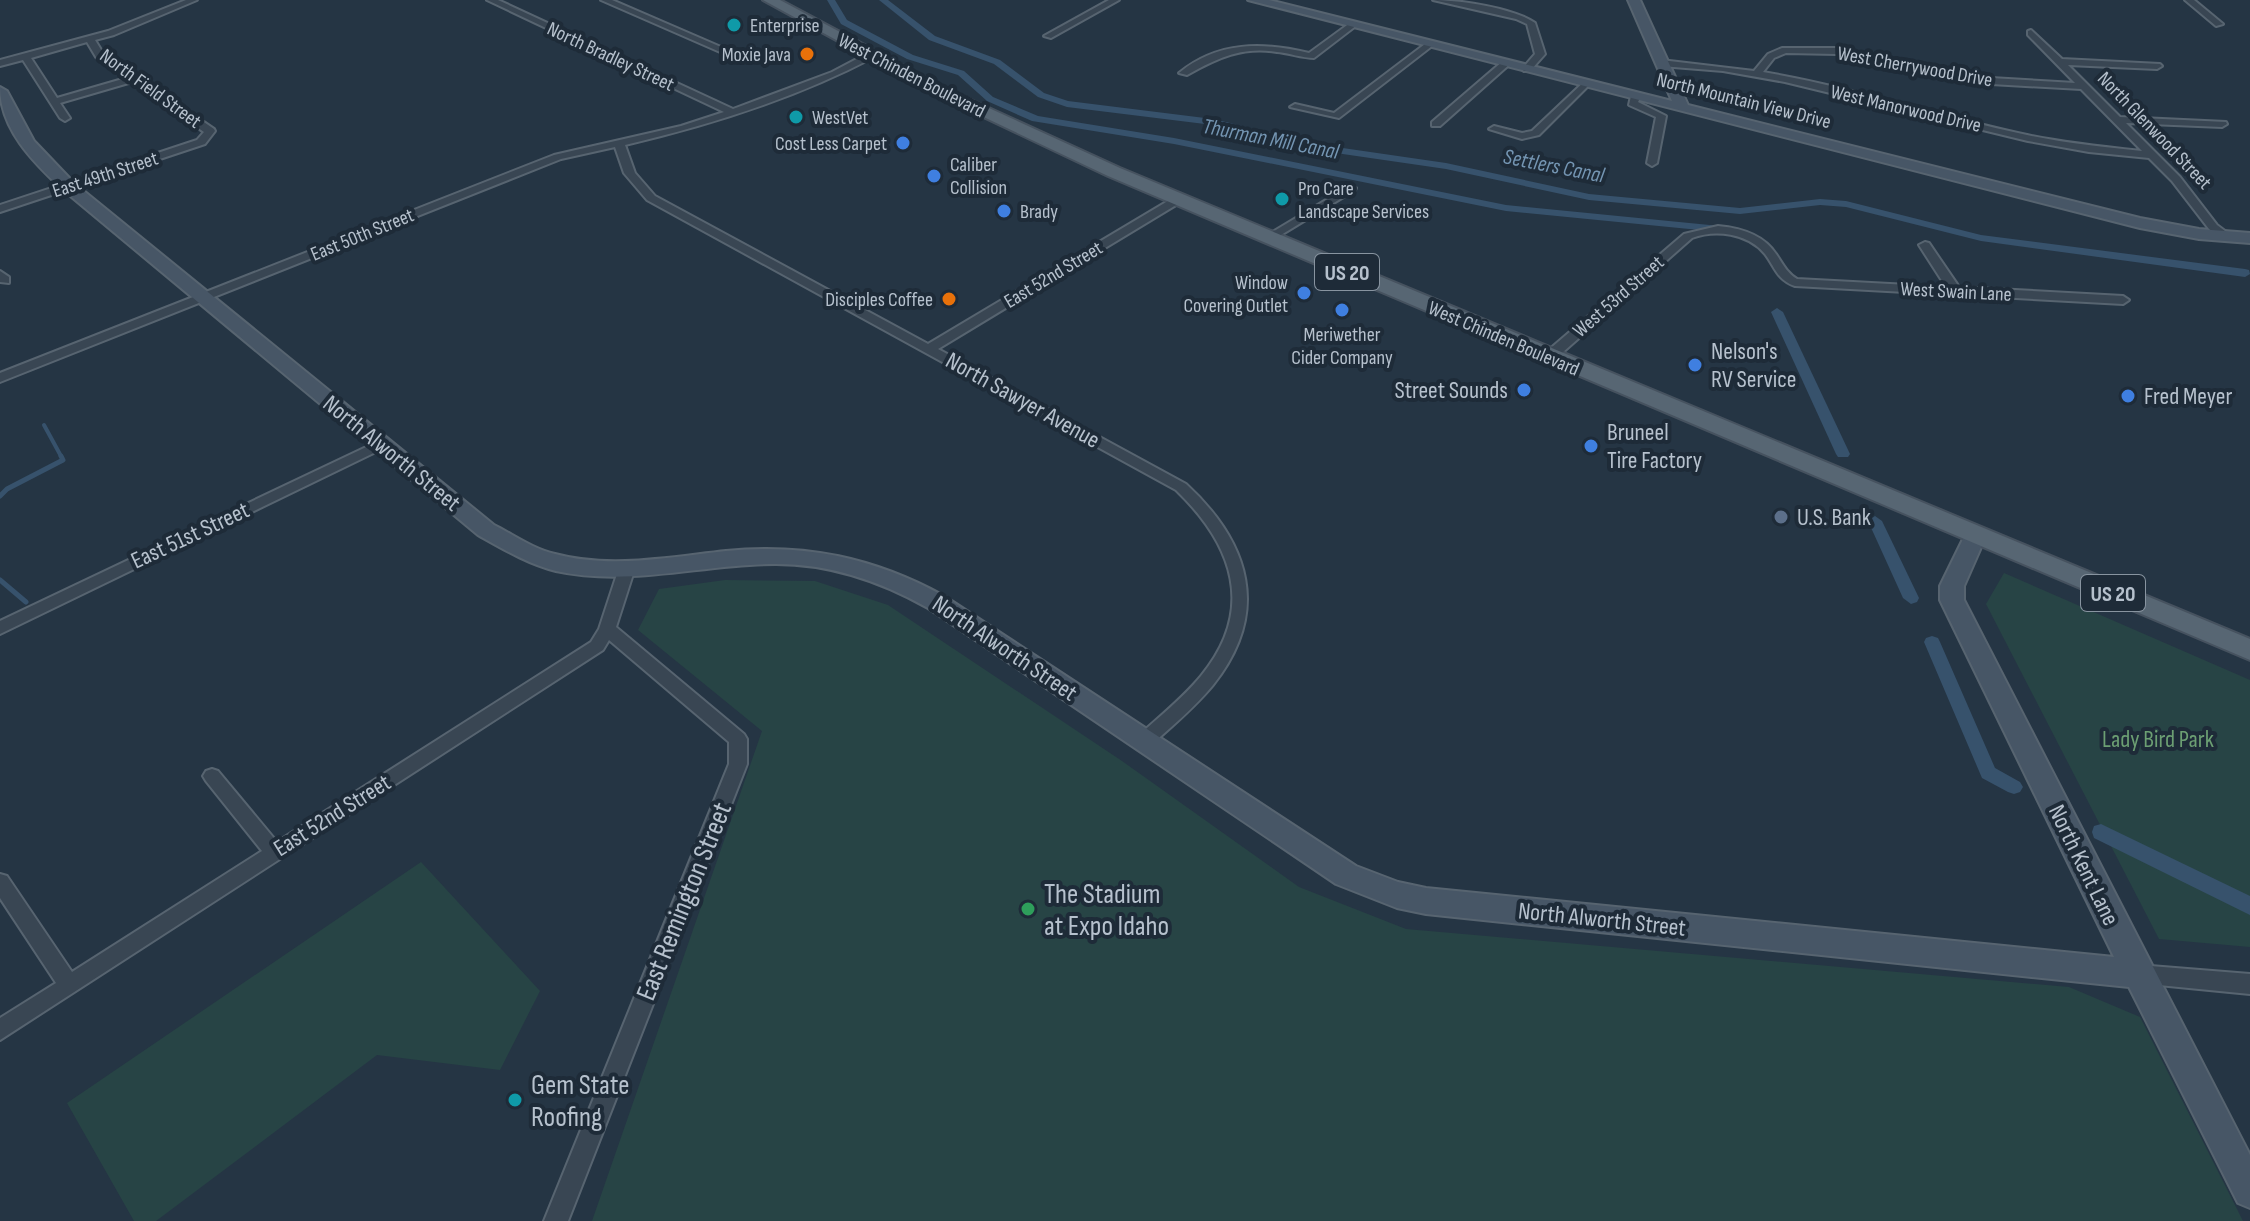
<svg xmlns="http://www.w3.org/2000/svg" width="2250" height="1221" viewBox="0 0 2250 1221" font-family="'Sofia Sans Condensed',sans-serif">
<style>
.green{fill:#274445}
.lines{fill:none;stroke-linecap:round;stroke-linejoin:round}
.stream-far1{stroke:#37526c;stroke-width:4}
.stream{stroke:#37526c;stroke-width:5}
.canal{fill:#37526c;fill-rule:evenodd}
.street-casing{stroke:#576470;stroke-width:4}
.secondary-casing{stroke:#576470;stroke-width:4}
.primary-casing{stroke:#46525f;stroke-width:4}
.street{fill:#394653;fill-rule:evenodd}
.secondary{fill:#475666;fill-rule:evenodd}
.primary{fill:#576673;fill-rule:evenodd}
.culture-dot{fill:#0f9aa8;stroke:#1e2b38;stroke-width:3}
.food-dot{fill:#e8710a;stroke:#1e2b38;stroke-width:3}
.shop-dot{fill:#3f7fe0;stroke:#1e2b38;stroke-width:3}
.service-dot{fill:#5c6f8a;stroke:#1e2b38;stroke-width:3}
.leisure-dot{fill:#2e9e5b;stroke:#1e2b38;stroke-width:3}
.labels{text-anchor:middle;stroke-width:8;stroke-linejoin:round;paint-order:stroke}
.far-poi-label{font-size:20px;fill:#b6c1cd;stroke:#1e2b38;text-anchor:start}
.far-street-label{font-size:20px;fill:#b6c1cd;stroke:#1e2b38}
.far-water-label{font-size:22px;font-style:italic;fill:#7495b2;stroke:#1e2b38}
.shield{fill:#1e2b38;stroke:#8894a0;stroke-width:2}
.shield-label{font-size:22px;font-weight:bold;fill:#b6c1cd}
.poi-label{font-size:24px;fill:#b6c1cd;stroke:#1e2b38;text-anchor:start}
.street-label{font-size:24px;fill:#b6c1cd;stroke:#1e2b38}
.park-label{font-size:24px;fill:#6c9f73;stroke:#1e2b38}
.near-poi-label{font-size:28px;fill:#b6c1cd;stroke:#1e2b38;text-anchor:start}
.near-street-label{font-size:28px;fill:#b6c1cd;stroke:#1e2b38}
</style>
<rect width="100%" height="100%" fill="#253544"/>
<g class="green">
<path d="M2004 573 2250 680V947L2159 939 1986 604Z"/>
<path d="M725 580 815 581 888 605 1122 761 1299 887 1406 929 2069 987 2140 1017 2243 1221H592L762 731 638 630 659 589Z"/>
<path d="M421 862 540 991 500 1070 377 1055 156 1221H134L67 1103Z"/>
</g>
<g class="lines">
<path class="stream-far1" d="M44 425 62 458"/>
<g class="stream">
<path d="M0 496 7 489 63 460 61 456"/>
<path d="M0 580 26 602"/>
</g>
<g class="canal">
<path d="M827 0H835L847 20 913 55 964 71 993 97 1038 116 1174 138 1506 205 1730 227 1736 230 1730 233 1506 211 1174 144 1032 121 987 101 958 75 907 59 841 24Z"/>
<path d="M879 0H888L935 36 1000 60 1044 93 1068 101 1213 119 1322 145 1446 163 1589 194 1740 208 1820 199 1846 201 1981 235 2245 269 2249 270 2250 274 2245 277 1981 241 1846 207 1820 205 1740 214 1589 200 1446 169 1322 151 1213 125 1067 107 1038 97 994 64 929 40Z"/>
<path d="M1777 308 1783 312 1850 454 1848 457H1838L1836 454 1771 312Z"/>
<path d="M1875 516 1882 521 1919 598 1917 602 1911 604 1903 598 1868 521Z"/>
<path d="M1932 636 1938 638 1940 642 1995 768 2020 782 2023 787 2020 792 2014 794 2008 792 1982 778 1924 642 1926 638Z"/>
<path d="M2101 824 2250 896V915L2094 838 2092 832 2094 826Z"/>
</g>
<g class="street-casing">
<g id="street">
<path d="M186 0H197L114 35 95 40 103 53 214 129 215 131 205 144 0 212V205L197 140 204 132 132 82 60 103 70 118 65 121 60 118 23 60 0 66V60L108 31ZM87 42 96 57 126 78 57 98 31 58Z"/>
<path d="M487 0H498L733 109 832 72 868 53H874V57C796 98 711 125 625 145L635 173 655 196 928 344 1173 198H1181V202L938 349 1186 484C1250 543 1271 612 1213 685 1194 708 1172 726 1150 746L1144 748 1138 746 1135 741 1138 736C1159 717 1182 699 1201 676 1256 609 1233 545 1176 490L647 200 624 173 615 147 561 159 0 382V373L554 155 681 126 724 112Z"/>
<path d="M601 0H612L751 60 743 62Z"/>
<path d="M1109 0H1119L1051 38 1044 36Z"/>
<path d="M1433 0C1459 0 1514 8 1535 23L1545 54 1530 71H1524L1522 69 1535 54 1527 24 1516 19Z"/>
<path d="M2185 0H2194L2223 24 2216 26Z"/>
<path d="M1350 23 1357 25 1314 58C1302 58 1289 53 1277 52 1243 46 1217 58 1187 75L1179 73C1218 41 1263 42 1309 53Z"/>
<path d="M2031 30 2062 59 2160 64 2162 66 2157 69 2068 65 2120 117 2226 122 2227 124 2222 127 2126 123 2180 177 2217 225 2229 234V238H2221L2209 229 2172 181 2149 158 2089 152 2028 141 1785 82 1723 71 1661 66 1656 63 1661 60 1754 71 1768 54 1782 48H1836L1991 78 2075 83 2028 35V31ZM1786 53 1836 54 1991 84 2081 89 2142 151C2103 147 2065 143 2027 135 1938 116 1852 87 1763 72L1774 58Z"/>
<path d="M1429 41 1433 44 1432 46 1339 118 1290 107 1295 104 1334 113Z"/>
<path d="M1503 61 1511 63 1440 126H1432V122Z"/>
<path d="M1586 80 1591 83 1539 135 1522 139 1489 129 1494 126 1522 133 1532 131Z"/>
<path d="M1636 93 1641 96 1638 102 1666 116 1657 163 1652 166 1647 163 1656 117 1629 105 1631 96Z"/>
<path d="M1351 185 1356 188 1355 190 1271 241 1261 239Z"/>
<path d="M1718 226C1740 228 1763 234 1776 254 1783 264 1786 272 1797 279L1946 287 1919 245 1925 242 1929 243 1959 287 2123 296 2129 300 2123 304 1795 286C1777 280 1775 267 1765 254 1748 233 1715 229 1692 238L1554 360H1544V354L1684 234Z"/>
<path d="M0 271 9 277V283L0 282Z"/>
<path d="M381 440 386 441 388 444 386 447 0 634V621Z"/>
<path d="M626 566 634 571 616 627 744 734 747 739V764L568 1221H544L729 764V742L609 640 603 650 0 1040V1018L56 983 0 898V874L7 876 72 972 262 851 206 781 203 776 206 771 212 769 218 771 277 842 591 642 599 629 618 571Z"/>
<path d="M2138 965 2250 974V994L2138 983 2131 981 2128 974 2131 967Z"/>
</g>
</g>
<g class="secondary-casing">
<g id="secondary">
<path d="M1248 0H1269L1672 101 1628 0H1640L1688 105 2140 218 2199 229 2250 233V243L2199 239 2140 228Z"/>
<path d="M0 87 7 91 34 141 74 183 494 525C514 535 533 549 555 554 610 569 670 557 726 551 805 543 875 558 944 596L1356 866 1398 882 1426 888 2114 957 1940 600V586L1967 531H1983L1986 536 1964 586V600L2250 1155V1208L2238 1203 2129 987 1426 914 1397 908 1336 884 928 608C880 581 831 564 776 564 702 564 630 587 556 571 528 564 503 549 478 535L62 189C33 162 0 129 0 87Z"/>
</g>
</g>
<g class="primary-casing">
<path id="primary" d="M763 0H780L945 88 1120 168 2250 639V660L1108 176 935 94Z"/>
</g>
<use href="#street" class="street"/>
<use href="#secondary" class="secondary"/>
<use href="#primary" class="primary"/>
</g>
<g class="culture-dot">
<circle cx="734" cy="25" r="8"/>
<circle cx="796" cy="117" r="8"/>
<circle cx="1282" cy="199" r="8"/>
<circle cx="515" cy="1100" r="8"/>
</g>
<g class="food-dot">
<circle cx="807" cy="54" r="8"/>
<circle cx="949" cy="299" r="8"/>
</g>
<g class="shop-dot">
<circle cx="903" cy="143" r="8"/>
<circle cx="934" cy="176" r="8"/>
<circle cx="1004" cy="211" r="8"/>
<circle cx="1304" cy="293" r="8"/>
<circle cx="1342" cy="310" r="8"/>
<circle cx="1695" cy="365" r="8"/>
<circle cx="1524" cy="390" r="8"/>
<circle cx="2128" cy="396" r="8"/>
<circle cx="1591" cy="446" r="8"/>
</g>
<circle class="service-dot" cx="1781" cy="517" r="8"/>
<circle class="leisure-dot" cx="1028" cy="909" r="8"/>
<g class="labels">
<g class="far-poi-label">
<text x="750" y="32">Enterprise</text>
<text x="791" y="61" text-anchor="end">Moxie Java</text>
<text x="812" y="124">WestVet</text>
<text x="887" y="150" text-anchor="end">Cost Less Carpet</text>
<text x="950" y="171">Caliber<tspan x="950" dy="23">Collision</tspan></text>
<text x="1298" y="195">Pro Care<tspan x="1298" dy="23">Landscape Services</tspan></text>
<text x="1020" y="218">Brady</text>
<text x="1288" y="289" text-anchor="end">Window<tspan x="1288" dy="23">Covering Outlet</tspan></text>
<text x="933" y="306" text-anchor="end">Disciples Coffee</text>
<text x="1342" y="341" text-anchor="middle">Meriwether<tspan x="1342" dy="23">Cider Company</tspan></text>
</g>
<g class="far-street-label">
<text transform="translate(611 56) rotate(25)" y="7">North Bradley Street</text>
<text transform="translate(1915 66) rotate(10)" y="7">West Cherrywood Drive</text>
<text transform="translate(912 75) rotate(27)" y="7">West Chinden Boulevard</text>
<text transform="translate(151 88) rotate(36)" y="7">North Field Street</text>
<text transform="translate(1744 100) rotate(14)" y="7">North Mountain View Drive</text>
<text transform="translate(1906 108) rotate(13)" y="7">West Manorwood Drive</text>
<text transform="translate(2155 130) rotate(46)" y="7">North Glenwood Street</text>
<text transform="translate(105 174) rotate(-18)" y="7">East 49th Street</text>
<text transform="translate(362 234) rotate(-22)" y="7">East 50th Street</text>
<text transform="translate(1053 274) rotate(-31)" y="7">East 52nd Street</text>
<text transform="translate(1956 291) rotate(3)" y="7">West Swain Lane</text>
<text transform="translate(1618 296) rotate(-41)" y="7">West 53rd Street</text>
<text transform="translate(1504 338) rotate(23)" y="7">West Chinden Boulevard</text>
</g>
<g class="far-water-label">
<text transform="translate(1271 138) rotate(11)" y="8">Thurman Mill Canal</text>
<text transform="translate(1554 165) rotate(11)" y="8">Settlers Canal</text>
</g>
<g class="shield">
<rect x="1315" y="254" width="64" height="36" rx="6"/>
<rect x="2081" y="575" width="64" height="36" rx="6"/>
</g>
<g class="shield-label">
<text x="1347" y="280">US 20</text>
<text x="2113" y="601">US 20</text>
</g>
<g class="poi-label">
<text x="1711" y="359">Nelson's<tspan x="1711" dy="28">RV Service</tspan></text>
<text x="1508" y="398" text-anchor="end">Street Sounds</text>
<text x="2144" y="404">Fred Meyer</text>
<text x="1607" y="440">Bruneel<tspan x="1607" dy="28">Tire Factory</tspan></text>
<text x="1797" y="525">U.S. Bank</text>
</g>
<g class="street-label">
<text transform="translate(1023 400) rotate(29)" y="8">North Sawyer Avenue</text>
<text transform="translate(392 453) rotate(39)" y="8">North Alworth Street</text>
<text transform="translate(190 535) rotate(-25)" y="8">East 51st Street</text>
<text transform="translate(1005 648) rotate(34)" y="8">North Alworth Street</text>
<text transform="translate(332 815) rotate(-32)" y="8">East 52nd Street</text>
<text transform="translate(2084 865) rotate(64)" y="8">North Kent Lane</text>
<text transform="translate(1602 919) rotate(6)" y="8">North Alworth Street</text>
</g>
<g class="park-label">
<text x="2158" y="747">Lady Bird Park</text>
</g>
<g class="near-poi-label">
<text x="1044" y="903">The Stadium<tspan x="1044" dy="32">at Expo Idaho</tspan></text>
<text x="531" y="1094">Gem State<tspan x="531" dy="32">Roofing</tspan></text>
</g>
<g class="near-street-label">
<text transform="translate(683 901) rotate(-68)" y="10">East Remington Street</text>
</g>
</g>
</svg>
